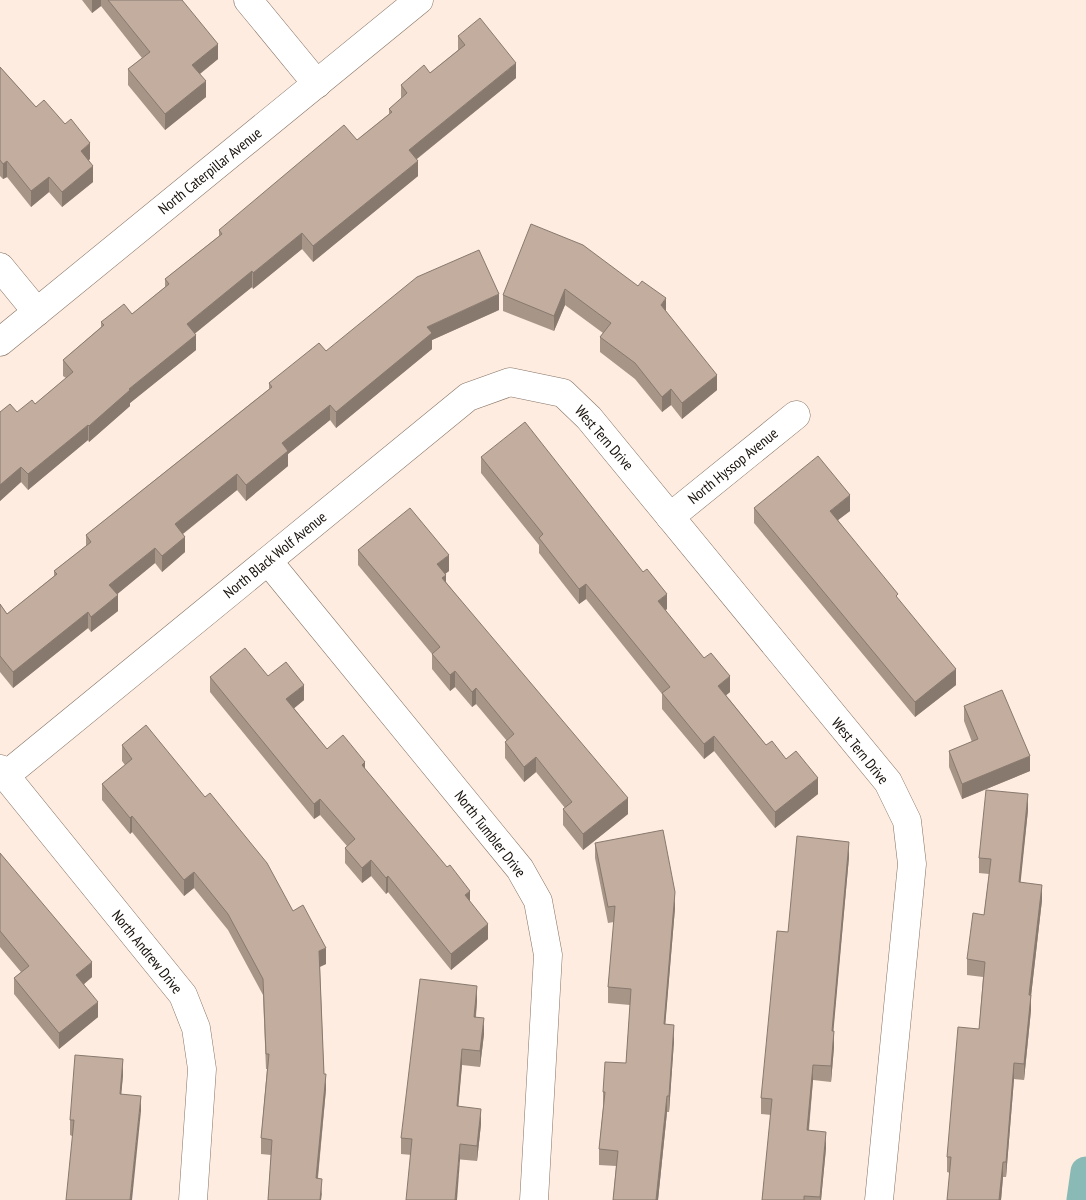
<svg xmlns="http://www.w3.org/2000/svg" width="1086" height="1200" viewBox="0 0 1086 1200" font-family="'PT Sans Narrow',sans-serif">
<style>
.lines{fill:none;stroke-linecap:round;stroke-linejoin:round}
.canal{stroke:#89bab6;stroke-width:31}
.street-casing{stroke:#857365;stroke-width:29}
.street{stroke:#fff;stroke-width:28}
.wall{fill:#a79588}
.shaded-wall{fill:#88796f}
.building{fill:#c2ad9e;stroke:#88796f}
.labels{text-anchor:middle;stroke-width:4.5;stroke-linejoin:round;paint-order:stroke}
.street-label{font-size:15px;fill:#160f09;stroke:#fff}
</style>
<rect width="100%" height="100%" fill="#fdecdf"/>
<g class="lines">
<path class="canal" d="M1082 1200 1086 1172"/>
<g class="street-casing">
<g id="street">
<path d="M248 0 317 84"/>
<path d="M0 267 37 312"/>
<path d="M0 342 419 0"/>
<path d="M670 517 796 415"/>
<path d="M268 561 520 869 538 901 548 955 534 1200"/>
<path d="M0 769 183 995 196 1028 202 1069 193 1200"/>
<path d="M5 776 468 397 510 382 563 393 589 418 888 782 907 821 912 864 879 1200"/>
</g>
</g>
<use href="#street" class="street"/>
</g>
<g class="wall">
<path d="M82 0H182L218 59 200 74 206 97 165 130 128 85V69L142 58 101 6 92 13Z"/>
<path d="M458 36 516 78 417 159 418 176 313 262 302 249 253 289 252 287 195 333 196 350 130 403V406L89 442 88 440 28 490 21 482 0 501V412H17L35 404 66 378 63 376V360L101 327V322L132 314 165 287V279L219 236V230L357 140 389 114V109L401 99V85L430 73 458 50Z"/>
<path d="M0 67 36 107 90 159 89 160 93 182 62 207 49 192 31 207 7 177 3 179 0 176Z"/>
<path d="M583 245 666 311 717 390 682 419 671 405 662 412 635 379 600 352V337L603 333 565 305 554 331 503 311V295Z"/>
<path d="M499 310 432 340V349L336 428 330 420 288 454V466L246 501 237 490 183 534 185 552 162 572 155 563 117 594 118 611 91 632 88 628 13 688 0 672V604L7 614 54 576V571L86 546V535L269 389V383L326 351Z"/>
<path d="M481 457 667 609 665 610 730 692 726 695 766 745 786 759 818 794 775 828 714 751 704 759 662 709V694L586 599 579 604 539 553V545L481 473Z"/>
<path d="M754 508 850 511 838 520 956 685 915 717 754 523Z"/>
<path d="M358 550 449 571 445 574 446 582 628 814 583 850 563 825V809L565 808 536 772 524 782 505 758V742L507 741 476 704 472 707 455 687 450 691 432 669V654L358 565Z"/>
<path d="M268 676 304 700 294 708 327 749 365 769 470 902 488 939 451 970 388 892 386 894 371 876 362 883 345 863V848L347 846 320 815 314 819 210 692V677Z"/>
<path d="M964 706 1030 771 962 799 949 767V751L972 742 964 721Z"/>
<path d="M122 745 293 911 326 964 320 967 324 1074 326 1089 318 1178 322 1194 321 1200H268L271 1155 261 1154V1138L267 1069H266L263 995 228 930 194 888 184 896 132 832 130 834 102 800V784L125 765 122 761Z"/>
<path d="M1028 810 1020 882 1042 900 1031 996V1010L1024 1080 1014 1079 1006 1177H1003L1001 1200H947L950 1173 947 1172V1157L979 1029 983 977 967 975V959L984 915 989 874 979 873V858Z"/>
<path d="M595 843 675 908 665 1025 674 1041 669 1112H667L658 1200H613L616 1166 599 1165V1149L603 1108V1092L626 1063 630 1005 608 1003V987L614 922 608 923 595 858Z"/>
<path d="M0 853 92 977 84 984 98 1017 59 1049 14 994V978L21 972 0 947Z"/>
<path d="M849 857 833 1031 834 1047 831 1082 813 1080 809 1130 826 1148 821 1200H762L771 1115 761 1114V1098L788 932Z"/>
<path d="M477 1001 476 1017 484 1034 480 1067 462 1065 458 1106 481 1124 477 1161 401 1154V1138Z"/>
<path d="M123 1075 121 1094 141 1111 72 1136 70 1135V1120Z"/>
</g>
<g class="shaded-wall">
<path d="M92 0H101V6L92 13Z"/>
<path d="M218 44V59L192 80V65Z"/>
<path d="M516 63V78L409 165V150Z"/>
<path d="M206 81V97L165 130V114Z"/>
<path d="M90 143V159L81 166V151Z"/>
<path d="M7 161V177L3 179V164Z"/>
<path d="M418 161V176L313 262V246Z"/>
<path d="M93 166V182L62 207V192Z"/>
<path d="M49 177V192L31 207V191Z"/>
<path d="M302 233V249L253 289V273Z"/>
<path d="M252 271V287L187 340V324Z"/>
<path d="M565 289V305L554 331V316Z"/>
<path d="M499 294V310L432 340V349L336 428V412L427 327Z"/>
<path d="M666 298V314L661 305Z"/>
<path d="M196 335V350L130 403V406L89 442V426L129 389Z"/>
<path d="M717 375V390L682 419V403Z"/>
<path d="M671 389V405L662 412V397Z"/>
<path d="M330 405V420L288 454V466L246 501V485L282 443Z"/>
<path d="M88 425V440L28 490V474Z"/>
<path d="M21 467V482L0 501V485Z"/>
<path d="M237 474V490L175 540V524Z"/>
<path d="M850 495V511L830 526V511Z"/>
<path d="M185 537V552L162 572V556Z"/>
<path d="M155 548V563L109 601V585Z"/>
<path d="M449 555V571L437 580V564Z"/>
<path d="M446 575V591L442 578Z"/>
<path d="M586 584V599L579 604V589Z"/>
<path d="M667 594V609L658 616V601Z"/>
<path d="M118 595V611L91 632V617Z"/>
<path d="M88 612V628L13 688V672Z"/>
<path d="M956 669V685L915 717V702Z"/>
<path d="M455 671V687L450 691V675Z"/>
<path d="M730 676V692L718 702V686Z"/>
<path d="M304 685V700L286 715V699Z"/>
<path d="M476 688V704L472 707V692Z"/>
<path d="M714 736V751L704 759V744Z"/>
<path d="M1030 756V771L962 799V784Z"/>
<path d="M536 757V772L524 782V767Z"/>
<path d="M365 762V778L362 765Z"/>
<path d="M818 778V794L775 828V812Z"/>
<path d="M1028 794V810L1019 898V882Z"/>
<path d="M628 798V814L583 850V834Z"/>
<path d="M320 799V815L314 819V804Z"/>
<path d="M132 816V832L130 834V818Z"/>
<path d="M849 842V857L832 1047V1031Z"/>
<path d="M371 860V876L362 883V868Z"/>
<path d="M194 872V888L184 896V880Z"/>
<path d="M388 876V892L386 894V878Z"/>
<path d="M1042 885V900L1031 996V1010L1024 1080V1064L1029 995Z"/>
<path d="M470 891V906L465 895Z"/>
<path d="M675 892V908L664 1040V1024Z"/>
<path d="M488 924V939L451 970V954Z"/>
<path d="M326 948V964L319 967V951Z"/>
<path d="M92 962V977L76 991V975Z"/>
<path d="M477 986V1001L474 1033V1017Z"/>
<path d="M98 1002V1017L59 1049V1033Z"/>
<path d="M484 1018V1034L480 1067V1051Z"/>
<path d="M674 1025V1041L669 1112V1096Z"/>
<path d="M834 1031V1047L831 1082V1066Z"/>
<path d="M462 1049V1065L457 1122V1106Z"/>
<path d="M123 1059V1075L120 1109V1094Z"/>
<path d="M1014 1063V1079L1006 1177V1162Z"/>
<path d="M813 1065V1080L807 1146V1130Z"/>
<path d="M326 1074V1089L316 1194V1178Z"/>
<path d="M141 1096V1111L132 1200H130Z"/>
<path d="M667 1096V1112L658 1200H656Z"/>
<path d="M481 1109V1124L477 1161V1146Z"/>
<path d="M826 1132V1148L821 1200H820Z"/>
<path d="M460 1144V1160L457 1200H455Z"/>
<path d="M1003 1162V1177L1001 1200H999Z"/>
<path d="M322 1179 321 1200H320Z"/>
</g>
<g class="building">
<path d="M108 0H182L218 44 192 65 206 81 165 114 128 69 150 52Z"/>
<path d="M480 18 516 63 409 150 418 161 313 246 302 233 253 273 252 271 187 324 196 335 129 389 130 390 89 426 88 425 28 474 21 467 0 485V412L10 404 17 412 32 400 35 404 73 372 63 360 104 325 101 322 124 304 132 314 169 284 165 279 222 234 219 230 344 125 357 140 392 112 389 109 407 93 401 85 424 65 430 73 465 45 458 36Z"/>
<path d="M0 67 36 107 44 100 65 124 71 119 90 143 81 151 93 166 62 192 49 177 31 191 7 161 3 164 0 160Z"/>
<path d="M531 224 583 245 638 286 642 281 666 298 661 305 717 375 682 403 671 389 662 397 635 363 600 337 611 323 565 289 554 316 503 295Z"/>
<path d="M479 250 499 294 427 327 432 333 336 412 330 405 282 443 288 451 246 485 237 474 175 524 185 537 162 556 155 548 109 585 118 595 91 617 88 612 13 672 0 656V604L7 614 57 574 54 571 91 542 86 535 272 387 269 383 319 343 326 351 417 277Z"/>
<path d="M525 422 643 572 647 569 667 594 658 601 704 658 711 653 730 676 718 686 766 745 772 741 786 759 796 751 818 778 775 812 714 736 704 744 662 693 670 687 586 584 579 589 539 538 543 534 481 457Z"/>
<path d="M818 456 850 495 830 511 898 594 896 596 956 669 915 702 754 508Z"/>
<path d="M410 508 449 555 437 564 446 575 442 578 628 798 583 834 563 809 572 802 536 757 524 767 505 742 514 734 476 688 472 692 455 671 450 675 432 654 440 647 358 550Z"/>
<path d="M245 648 268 676 286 662 304 685 286 699 327 749 343 735 365 762 362 765 447 867 450 865 470 891 465 895 488 924 451 954 388 876 386 878 371 860 362 868 345 848 355 839 320 799 314 804 210 677Z"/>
<path d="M1002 690 1030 756 962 784 949 751 978 739 964 706Z"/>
<path d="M146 725 205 797 210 793 267 863 293 911 303 905 326 948 319 951 324 1074H326L316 1178 322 1179 320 1200H268L272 1140 261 1138 269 1054H266L263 979 228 914 194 872 184 880 132 816 130 818 102 784 132 759 122 745Z"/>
<path d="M986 790 1028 794 1019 882 1042 885 1029 995H1031L1024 1064 1014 1063 1006 1162H1003L999 1200H947L951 1157H947L958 1027 979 1029 985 962 967 959 973 913 984 915 991 859 979 858Z"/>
<path d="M663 830 675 892 664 1024 674 1025 669 1096H667L656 1200H613L618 1151 599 1149 605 1092H603L605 1062 626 1063 631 989 608 987 615 906 608 907 595 843Z"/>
<path d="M797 836 849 842 832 1031H834L831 1066 813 1065 807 1130 826 1132 820 1197 804 1196V1200H762L772 1099 761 1098 771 994 777 931 788 932Z"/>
<path d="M0 853 92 962 76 975 98 1002 59 1033 14 978 29 966 0 931Z"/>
<path d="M420 979 477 986 474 1017 484 1018 480 1051 462 1049 457 1106 481 1109 477 1146 460 1144 455 1200H406L412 1139 401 1138Z"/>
<path d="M75 1055 123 1059 120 1094 141 1096 130 1200H66L74 1120H70Z"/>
</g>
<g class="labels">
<g class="street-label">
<text transform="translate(210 171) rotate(-39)" y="5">North Caterpillar Avenue</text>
<text transform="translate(604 438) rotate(49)" y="5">West Tern Drive</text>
<text transform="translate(733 466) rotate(-39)" y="5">North Hyssop Avenue</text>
<text transform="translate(275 555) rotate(-39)" y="5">North Black Wolf Avenue</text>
<text transform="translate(860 751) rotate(51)" y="5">West Tern Drive</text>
<text transform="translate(490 834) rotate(52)" y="5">North Tumbler Drive</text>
<text transform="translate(147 952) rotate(51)" y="5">North Andrew Drive</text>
</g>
</g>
</svg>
